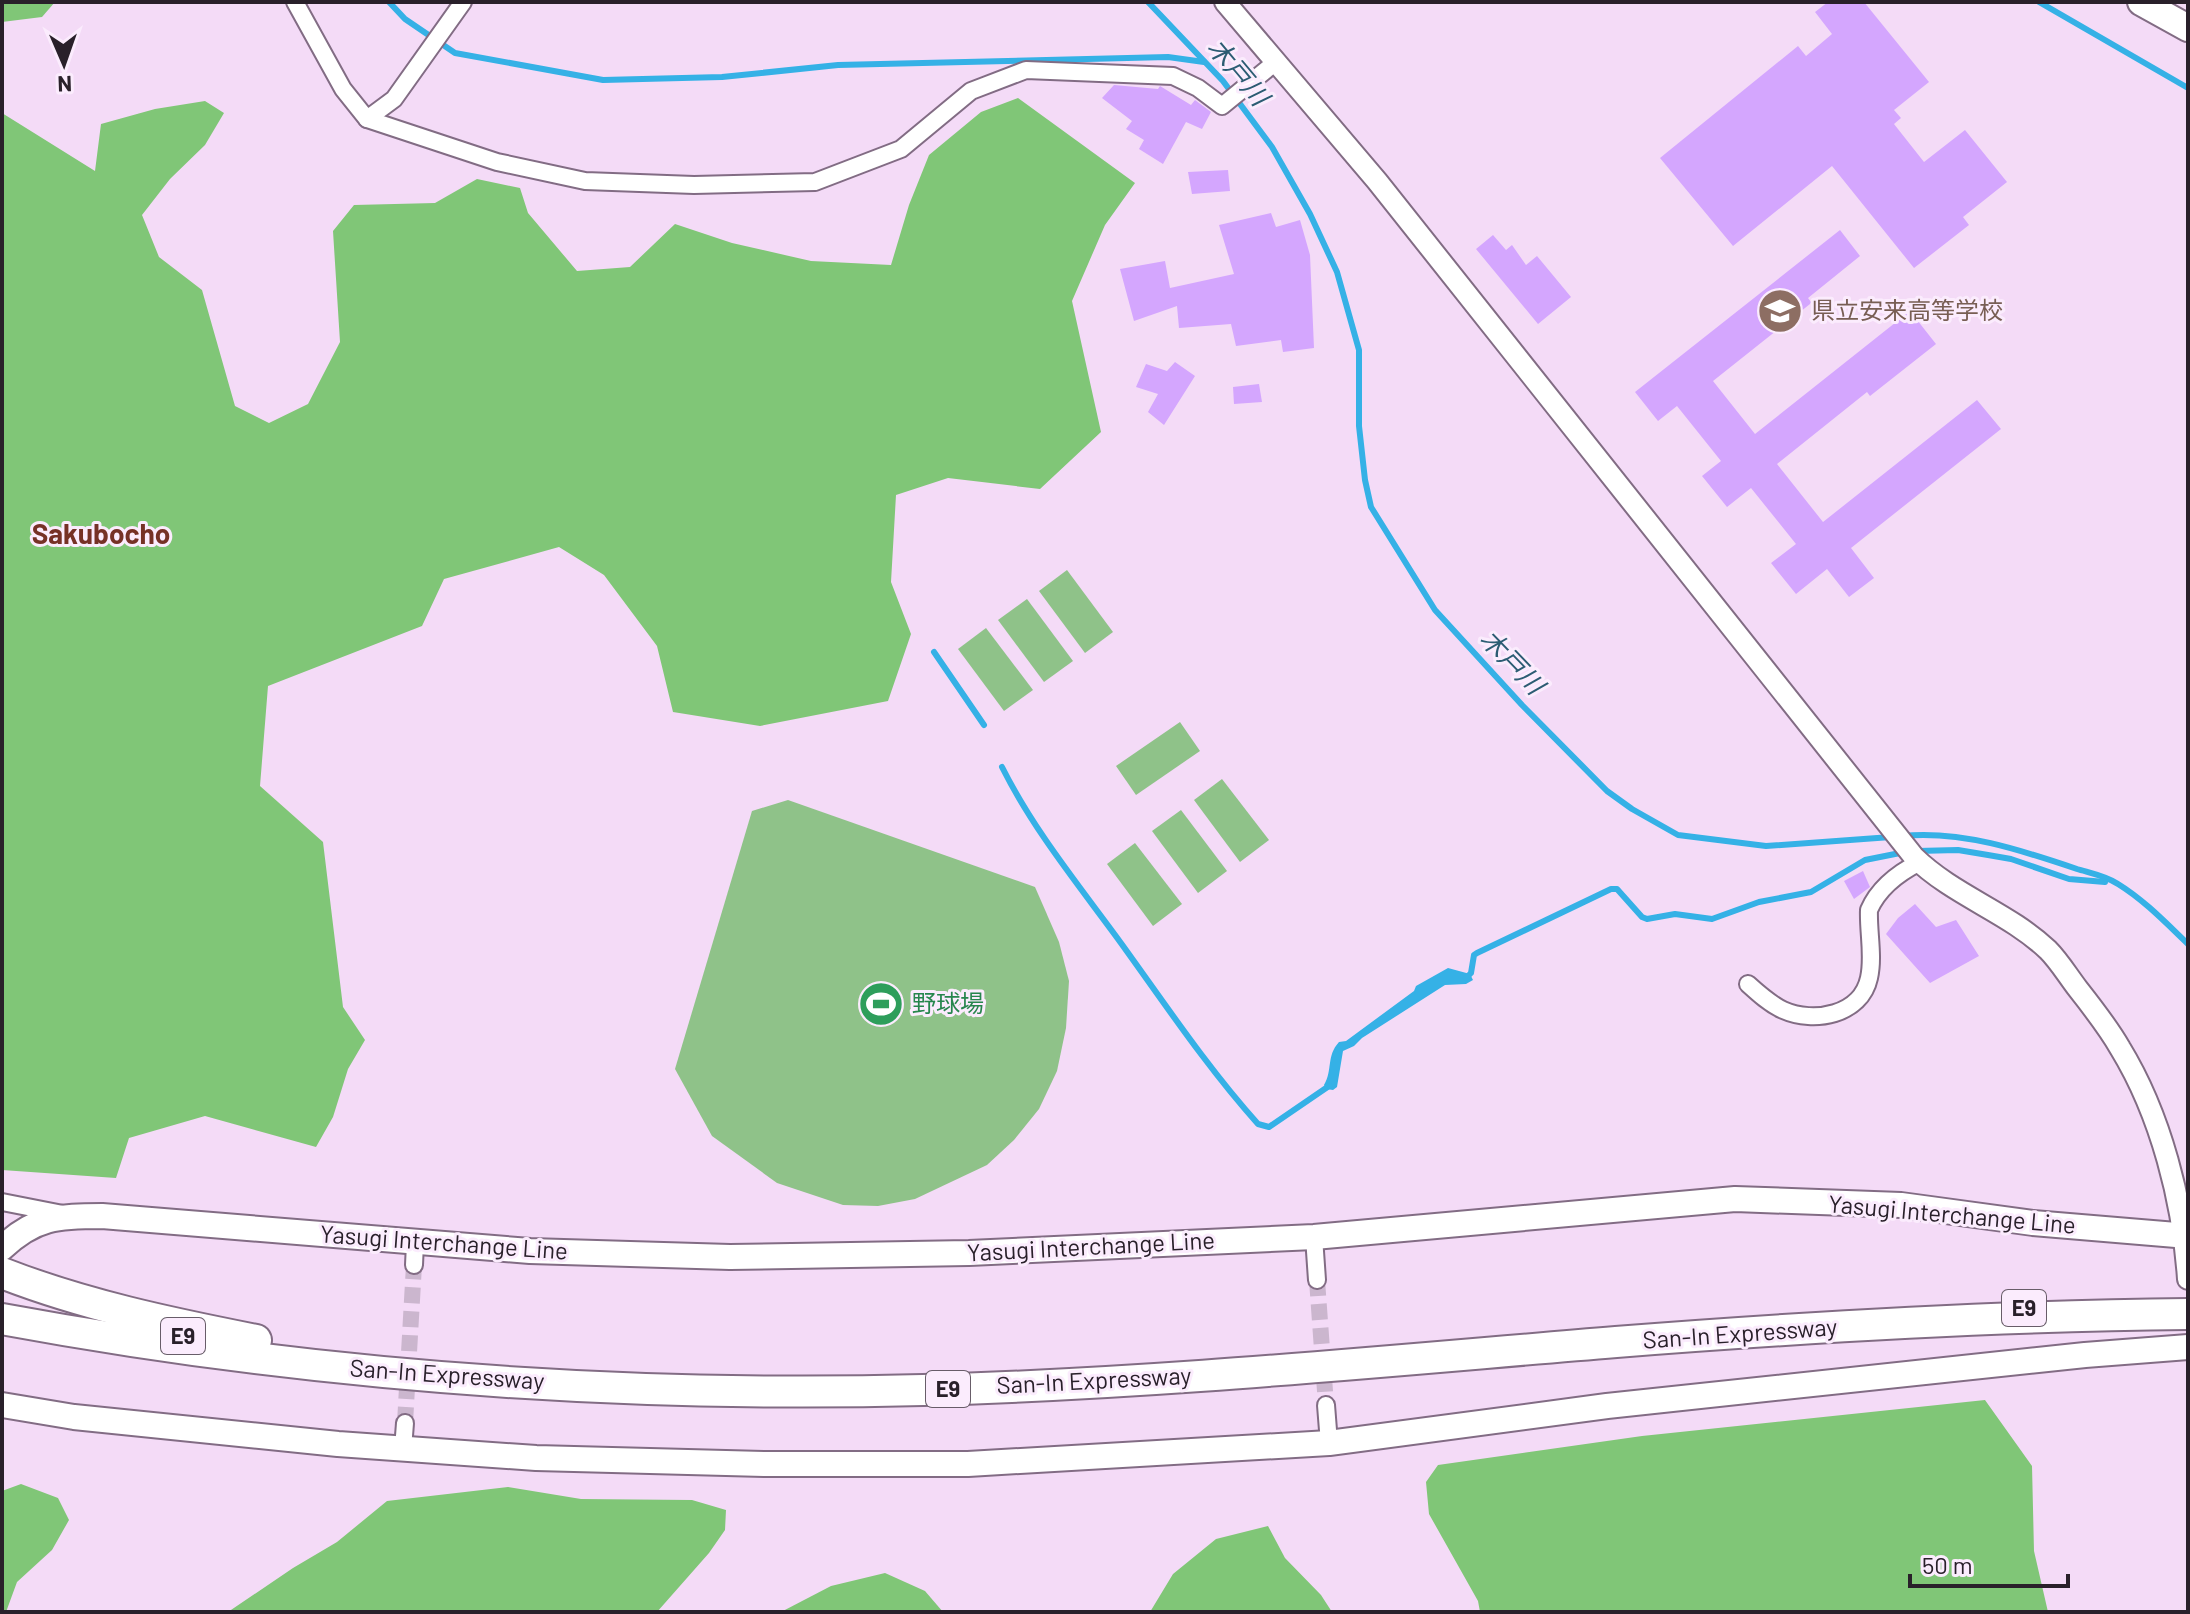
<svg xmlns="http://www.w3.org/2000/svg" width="2190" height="1614" viewBox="0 0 2190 1614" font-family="Barlow,'Noto Sans JP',sans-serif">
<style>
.green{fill:#8fc289}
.forest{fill:#80c677}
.water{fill:#35b1e6}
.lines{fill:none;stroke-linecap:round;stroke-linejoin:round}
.stream{stroke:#35b1e6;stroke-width:6}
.building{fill:#d4a6fe}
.minor-tunnel{stroke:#cbb6ce;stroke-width:16;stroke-dasharray:16 8;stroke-linecap:butt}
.minor-casing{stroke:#826c84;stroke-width:20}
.tertiary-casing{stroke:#826c84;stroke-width:24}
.secondary-casing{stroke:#826c84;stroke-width:28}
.primary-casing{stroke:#826c84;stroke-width:30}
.motorway-casing{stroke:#826c84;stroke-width:34}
.minor{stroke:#fff;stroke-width:16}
.tertiary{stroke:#fff;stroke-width:20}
.secondary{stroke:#fff;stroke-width:24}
.primary{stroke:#fff;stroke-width:26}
.motorway{stroke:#fff;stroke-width:30}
.labels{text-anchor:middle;stroke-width:6;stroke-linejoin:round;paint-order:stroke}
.shield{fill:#fbecfd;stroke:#685d69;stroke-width:2}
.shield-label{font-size:22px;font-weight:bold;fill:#29202a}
.education-label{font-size:24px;fill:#785e54;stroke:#fbecfd;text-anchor:start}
.leisure-label{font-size:24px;fill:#27864d;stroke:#fbecfd;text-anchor:start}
.street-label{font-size:24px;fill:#29202a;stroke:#fbecfd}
.water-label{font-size:26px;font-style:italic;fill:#2c5c73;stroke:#fbecfd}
.quarter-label{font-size:28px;font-weight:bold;fill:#763126;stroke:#fbecfd}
</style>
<rect width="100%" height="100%" fill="#f4dbf7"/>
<g class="green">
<path d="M1067 570 1113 632 1085 653 1039 591Z"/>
<path d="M1027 599 1073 661 1044 682 998 620Z"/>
<path d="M986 628 1033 690 1004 711 958 649Z"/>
<path d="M1180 722 1200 751 1136 795 1116 766Z"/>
<path d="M1222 779 1269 840 1240 862 1194 800Z"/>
<path d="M788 800 1035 887 1059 942 1069 981 1066 1028 1057 1071 1039 1109 1014 1140 987 1165 915 1199 878 1206 843 1205 777 1183 712 1136 675 1069 752 811Z"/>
<path d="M1181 810 1227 871 1198 893 1152 831Z"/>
<path d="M1135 843 1182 904 1153 926 1107 864Z"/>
</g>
<g class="forest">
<path d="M2 2H55L42 17 2 22Z"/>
<path d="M1018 98 1135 183 1105 225 1072 301 1101 432 1040 489 948 478 896 495 891 582 911 634 888 701 760 726 673 712 657 646 604 575 559 547 444 579 422 626 268 686 260 786 323 842 343 1007 365 1040 348 1069 333 1117 316 1147 205 1116 129 1138 116 1178 2 1170V113L95 171 101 124 155 109 205 101 224 113 205 145 170 179 142 215 159 257 202 290 235 406 269 423 308 404 340 342 333 231 354 205 435 203 477 179 520 188 528 213 577 271 630 267 675 224 732 243 811 261 891 265 909 205 929 155 981 112Z"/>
<path d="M1985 1400 2032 1466 2034 1551 2048 1612H1480L1478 1601 1429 1514 1426 1482 1438 1465 1642 1436Z"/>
<path d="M21 1484 58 1498 69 1520 52 1550 17 1582 6 1612H2V1491Z"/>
<path d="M508 1487 581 1499 692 1500 726 1510 725 1530 709 1553 657 1612H228L293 1568 337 1542 387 1501Z"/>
<path d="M1268 1526 1285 1558 1321 1595 1332 1612H1150L1173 1574 1216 1539Z"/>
<path d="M885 1573 925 1591 943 1612H781L831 1586Z"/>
</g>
<path class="water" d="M1448 968 1470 974 1473 980 1466 984 1445 985 1362 1038 1354 1046 1343 1051 1337 1087 1333 1090 1326 1089 1324 1085C1333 1070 1326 1056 1339 1042L1346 1041 1414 991 1416 986Z"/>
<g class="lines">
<g class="stream">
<path d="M389 2 405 19 455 53 603 80 722 77 838 65 1168 57 1204 62"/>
<path d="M1148 2 1223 81 1272 147 1310 214 1337 272 1359 350V426L1365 480 1371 507 1435 610 1522 705 1607 791 1632 809 1678 835 1766 846 1891 837"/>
<path d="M2039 2 2188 88"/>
<path d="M934 652 984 725"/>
<path d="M1002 767C1033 829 1077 883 1118 939 1163 1001 1206 1066 1258 1124L1269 1127 1329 1086"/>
<path d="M1902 836C1961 830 2021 850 2077 869 2090 873 2106 876 2118 884 2144 900 2166 923 2188 944"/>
<path d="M1917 851 1958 850 1988 855 2011 859 2069 879 2105 882"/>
<path d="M1466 978 1471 973 1474 955 1477 953 1611 889H1617L1642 917 1647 919 1675 914 1712 919 1759 902 1811 892 1865 860 1905 852"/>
</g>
</g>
<g class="building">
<path d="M1828 2H1864L1929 82 1894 110 1901 118 1894 124 1924 162 1965 130 2007 182 1963 217 1969 225 1914 268 1832 166 1733 246 1660 158 1798 46 1806 56 1832 34 1815 12Z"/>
<path d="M1114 85 1158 89 1160 86 1191 105 1195 100 1211 112 1202 129 1186 122 1163 164 1139 149 1144 140 1126 129 1132 121 1102 98Z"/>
<path d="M1228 170 1230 191 1192 194 1188 172Z"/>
<path d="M1271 213 1276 227 1300 220 1310 255 1314 348 1283 352 1281 340 1236 346 1231 324 1179 328 1177 306 1134 321 1120 269 1165 261 1170 288 1234 274 1219 225Z"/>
<path d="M1840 230 1860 256 1808 298 1811 302 1810 304 1713 381 1755 434 1910 311 1936 344 1870 396 1867 392 1777 464 1823 522 1977 400 2001 429 1851 548 1874 578 1849 597 1827 569 1796 594 1771 563 1796 544 1751 488 1727 507 1702 476 1721 461 1677 406 1658 421 1635 392Z"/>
<path d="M1493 235 1506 250 1512 245 1526 265 1537 256 1571 297 1538 324 1476 249Z"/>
<path d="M1175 362 1195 376 1164 425 1148 412 1158 394 1136 387 1146 364 1167 371Z"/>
<path d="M1259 384 1262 402 1234 404 1233 387Z"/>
<path d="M1863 871 1870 887 1854 899 1844 881Z"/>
<path d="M1915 904 1936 927 1956 920 1979 956 1930 983 1886 934 1898 918Z"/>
</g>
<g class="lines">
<g class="minor-tunnel">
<path d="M1317 1280 1326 1405"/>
<path d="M405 1423 414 1265"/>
</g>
<g class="minor-casing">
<g id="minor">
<path d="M295 2 343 89 367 119 497 162 585 181 694 185 815 182 901 149 971 91 1026 70 1173 76 1198 88 1222 106 1277 61"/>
<path d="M367 119 394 99 463 2"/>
<path d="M1748 984C1759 994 1770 1004 1783 1010 1814 1024 1861 1015 1869 978 1874 956 1868 932 1869 910 1879 887 1898 873 1920 862"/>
<path d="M2 1202 63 1214"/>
<path d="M1314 1237 1317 1280"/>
<path d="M414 1265 415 1243"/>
<path d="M1326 1405 1329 1443"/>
<path d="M403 1449 405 1423"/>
</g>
</g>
<g class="tertiary-casing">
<path id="tertiary" d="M1225 2 1377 181 1914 857C1954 896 2008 912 2048 950 2059 961 2068 976 2078 989 2093 1008 2108 1027 2120 1048 2161 1115 2183 1202 2188 1279"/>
</g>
<g class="secondary-casing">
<g id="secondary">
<path d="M2 1248C35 1217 58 1216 102 1216L530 1251 730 1257 969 1253 1314 1237 1735 1199 1901 1205 2033 1223 2188 1236"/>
<path d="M2 1405 74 1417 338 1444 536 1458 764 1464H968L1329 1443 1607 1406 2085 1355 2188 1347"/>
</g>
</g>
<g class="primary-casing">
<path id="primary" d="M2141 2 2188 28"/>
</g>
<g class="motorway-casing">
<g id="motorway">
<path d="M2 1273C84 1305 170 1323 256 1340"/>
<path d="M2 1319C305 1375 616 1398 923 1390 1155 1384 1385 1361 1616 1342 1806 1327 1997 1316 2188 1314"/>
</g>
</g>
<use href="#minor" class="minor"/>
<use href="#tertiary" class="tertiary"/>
<use href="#secondary" class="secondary"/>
<use href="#primary" class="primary"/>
<use href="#motorway" class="motorway"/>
</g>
<defs>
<g id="school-disc" transform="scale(2.3)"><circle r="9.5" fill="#8d6e63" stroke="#fbecfd"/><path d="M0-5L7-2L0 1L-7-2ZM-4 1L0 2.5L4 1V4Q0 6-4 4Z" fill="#fff"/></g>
<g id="stadium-disc" transform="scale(2.3)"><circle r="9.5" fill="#2e9e5b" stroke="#fbecfd"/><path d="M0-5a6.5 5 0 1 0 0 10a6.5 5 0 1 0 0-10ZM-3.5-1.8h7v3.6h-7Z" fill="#fff"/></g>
</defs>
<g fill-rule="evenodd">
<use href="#school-disc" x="1780" y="311"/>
<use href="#stadium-disc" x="881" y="1004"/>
</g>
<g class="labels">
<g class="shield">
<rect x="2002" y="1290" width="44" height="36" rx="6"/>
<rect x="161" y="1318" width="44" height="36" rx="6"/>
<rect x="926" y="1371" width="44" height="36" rx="6"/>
</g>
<g class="shield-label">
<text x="2024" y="1316">E9</text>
<text x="183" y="1344">E9</text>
<text x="948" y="1397">E9</text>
</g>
<g class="education-label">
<text x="1811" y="319">県立安来高等学校</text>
</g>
<g class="leisure-label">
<text x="912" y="1012">野球場</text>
</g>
<g class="street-label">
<text transform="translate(1952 1215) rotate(5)" y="8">Yasugi Interchange Line</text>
<text transform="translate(444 1243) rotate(4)" y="8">Yasugi Interchange Line</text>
<text transform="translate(1091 1247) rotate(-3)" y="8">Yasugi Interchange Line</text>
<text transform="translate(1740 1334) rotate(-4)" y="8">San-In Expressway</text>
<text transform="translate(447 1375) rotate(4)" y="8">San-In Expressway</text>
<text transform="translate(1094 1381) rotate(-3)" y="8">San-In Expressway</text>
</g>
<g class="water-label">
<text transform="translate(1238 72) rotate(50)" y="9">木戸川</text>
<text transform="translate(1512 662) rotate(46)" y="9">木戸川</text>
</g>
<g class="quarter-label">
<text x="101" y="544">Sakubocho</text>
</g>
</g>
<rect width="2190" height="1614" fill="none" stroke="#29202a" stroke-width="8"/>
<g transform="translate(64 64) rotate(178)" stroke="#fbecfd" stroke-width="6" paint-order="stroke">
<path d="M0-6L14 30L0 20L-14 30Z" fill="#29202a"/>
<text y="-12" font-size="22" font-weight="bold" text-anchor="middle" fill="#29202a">N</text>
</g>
<path d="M1910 1574v12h158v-12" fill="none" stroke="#29202a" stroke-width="4"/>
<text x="1922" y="1574" font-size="24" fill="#29202a" stroke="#fbecfd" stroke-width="6" paint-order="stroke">50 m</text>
</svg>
